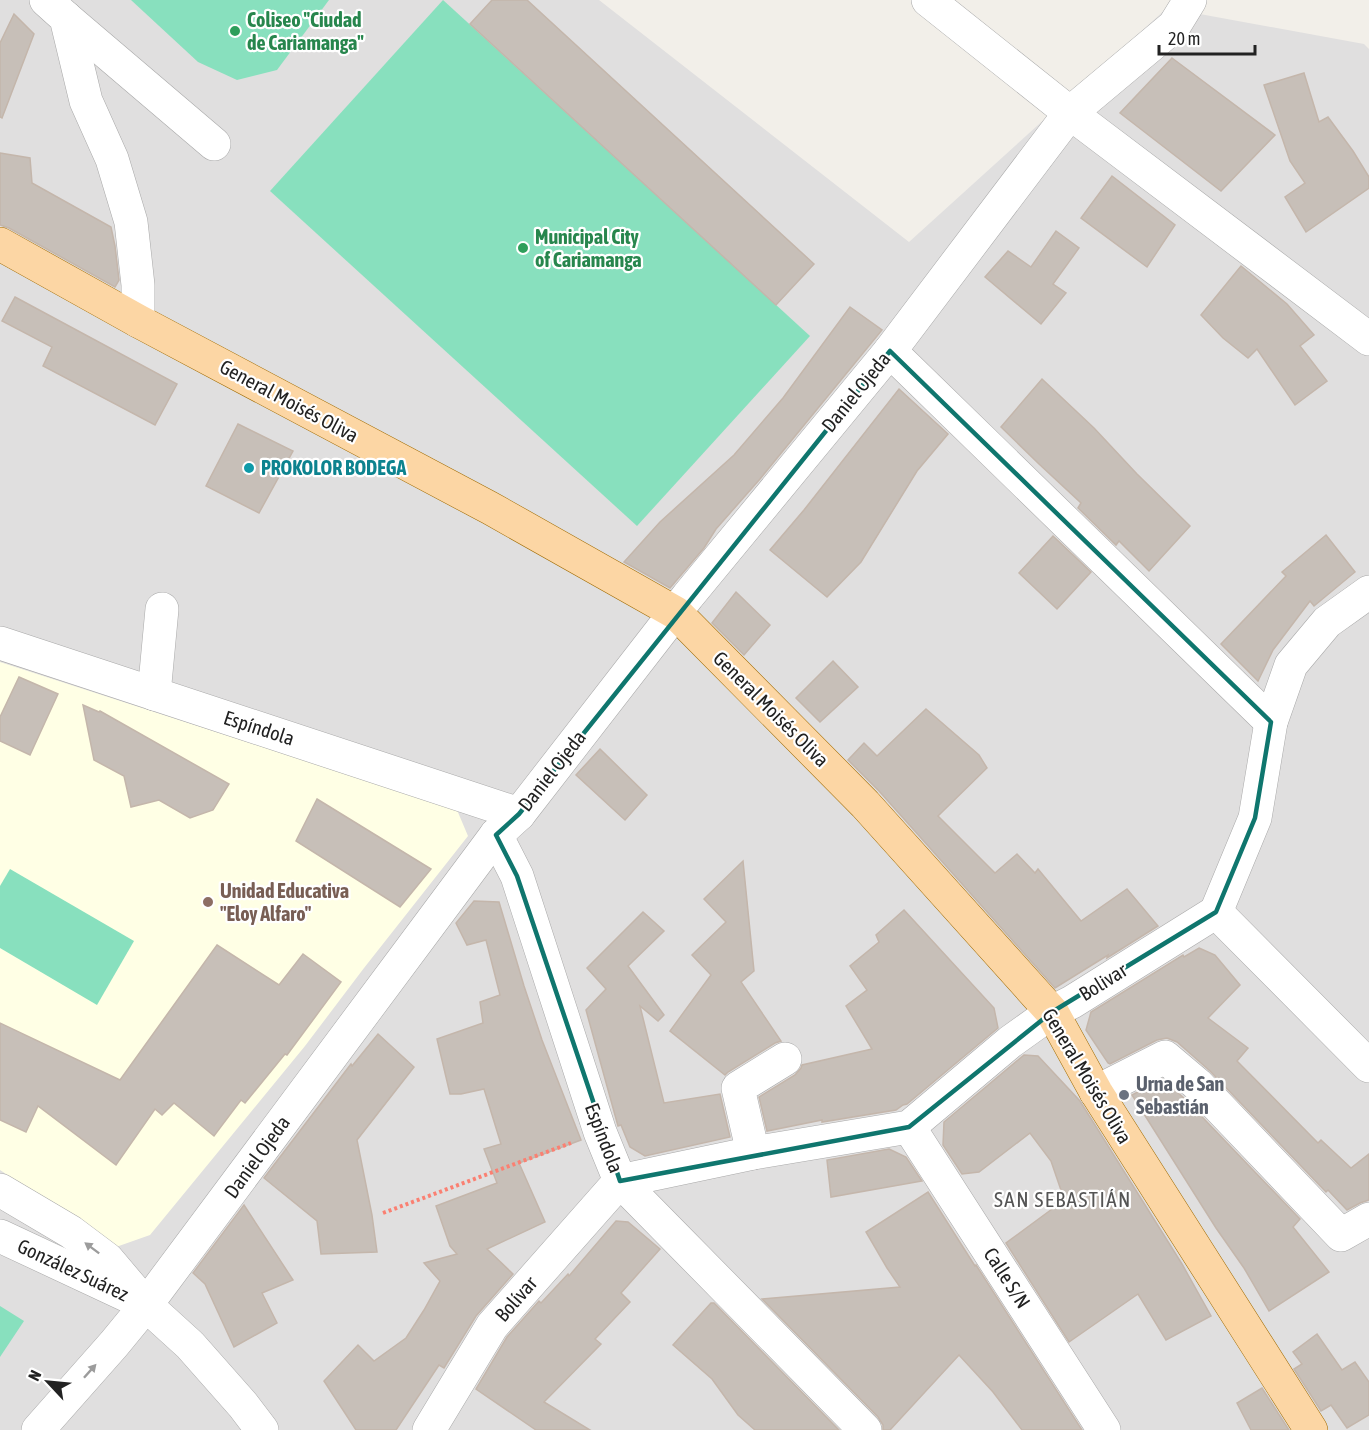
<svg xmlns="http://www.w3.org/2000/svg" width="1369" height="1430" viewBox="0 0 1369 1430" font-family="'Asap Condensed',sans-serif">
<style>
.residential{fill:#e0dfdf}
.education{fill:#ffffe5}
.pitch{fill:#88e0be}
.building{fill:#c7bfb8;stroke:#c4b6ab;stroke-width:1.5}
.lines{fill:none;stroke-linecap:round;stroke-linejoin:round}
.minor-casing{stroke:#a9a9a9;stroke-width:34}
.major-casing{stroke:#a06b00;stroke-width:34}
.path{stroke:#fa8072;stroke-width:4;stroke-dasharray:3 3;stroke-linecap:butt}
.minor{stroke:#fff;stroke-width:33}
.major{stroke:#fcd6a4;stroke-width:33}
.oneway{fill:#9c9c9c}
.marked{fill:none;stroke:#0f766e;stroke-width:4.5;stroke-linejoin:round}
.leisure-dot{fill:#2e9e5b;stroke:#fff;stroke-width:2}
.culture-dot{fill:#0f9aa8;stroke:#fff;stroke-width:2}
.education-dot{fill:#8d6e63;stroke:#fff;stroke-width:2}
.worship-dot{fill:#6b7280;stroke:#fff;stroke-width:2}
.labels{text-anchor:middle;stroke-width:4.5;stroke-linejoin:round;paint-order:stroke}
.leisure-label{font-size:20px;font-weight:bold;fill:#27864d;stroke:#fff;text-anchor:start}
.street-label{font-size:20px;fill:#222;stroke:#fff}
.culture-label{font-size:20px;font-weight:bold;fill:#0d838f;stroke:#fff;text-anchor:start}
.education-label{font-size:20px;font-weight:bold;fill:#785e54;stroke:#fff;text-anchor:start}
.worship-label{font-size:20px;font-weight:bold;fill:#5b616d;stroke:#fff;text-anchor:start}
.neighbourhood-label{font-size:21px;letter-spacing:1.5px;fill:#555;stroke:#fff}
</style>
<rect width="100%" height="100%" fill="#f2efe9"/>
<path class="residential" d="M0 0H599L909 242 1167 8 1364 44 1369 49V1430H0Z"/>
<path class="education" d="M0 662 457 810 468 836 364 968 305 1046 150 1235 116 1247 0 1170Z"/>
<g class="pitch">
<path d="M131 0H329L277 70 237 80 198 62Z"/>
<path d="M443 0 810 336 637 526 270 191Z"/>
<path d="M10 869 134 941 97 1005 0 948V886Z"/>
<path d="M0 1306 24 1321 0 1357Z"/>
</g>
<g class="building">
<path d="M492 0H527L814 264 776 305 470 24Z"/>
<path d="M14 14 34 34 2 118 0 117V43Z"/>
<path d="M1172 58 1275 135 1221 191 1120 113Z"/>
<path d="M1304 73 1319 122 1328 117 1353 151 1369 177V188L1306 232 1285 197 1305 183 1290 161 1264 85Z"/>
<path d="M0 153 30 158 32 183 111 227 115 246 119 280 115 287 9 228 0 225Z"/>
<path d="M1112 176 1175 225 1147 267 1081 218Z"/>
<path d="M1056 231 1079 248 1053 284 1066 293 1041 324 985 277 1008 251 1031 267Z"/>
<path d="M1241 266 1287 304 1314 335 1300 346 1327 381 1295 405 1257 349 1248 358 1223 338 1201 315Z"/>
<path d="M15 297 177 384 155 425 43 366 52 347 2 321Z"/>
<path d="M850 307 882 330 760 479 716 529 704 548 670 588 624 562 660 522 734 455 783 398Z"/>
<path d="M1042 379 1094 428 1137 474 1190 526 1149 571 1119 541 1116 545 1078 508 1081 503 1039 464 1001 427Z"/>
<path d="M899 389 948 434 917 471 861 562 827 597 770 550 804 510Z"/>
<path d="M238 424 293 451 259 513 206 486Z"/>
<path d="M1326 535 1355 572 1314 606 1310 601 1273 650 1258 681 1221 644 1286 576 1282 572Z"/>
<path d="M1053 536 1091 572 1057 609 1019 573Z"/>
<path d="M736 592 770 625 744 655 712 623Z"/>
<path d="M833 661 858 687 820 722 796 698Z"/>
<path d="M19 677 58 694 30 755 0 741V717Z"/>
<path d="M83 705 99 712 100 711 229 784 213 810 190 818 159 800 131 807 124 776 94 760Z"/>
<path d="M926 709 979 755 987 768 938 816 995 873 1017 854 1035 873 1038 869 1081 921 1127 889 1158 926 1107 958 1108 955 1055 988 879 791 848 760 864 743 877 756Z"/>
<path d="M600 749 647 795 625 820 576 775Z"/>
<path d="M317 799 431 869 400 907 296 841Z"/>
<path d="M743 861 754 971 741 982 781 1041 775 1043 728 1072 725 1075 670 1031 711 975 692 955 726 922 704 899Z"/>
<path d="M474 901 499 902 524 986 542 1040 581 1140 519 1163 545 1222 487 1249 513 1274 476 1316 444 1368 439 1365 396 1430H356L324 1381 358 1345 374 1361 406 1338 424 1310 440 1281 424 1263 457 1254 450 1246 436 1206 497 1183 484 1149 501 1144 484 1089 461 1094H450L437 1039 483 1023 480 1002 500 995 486 940 467 945 456 923Z"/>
<path d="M904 910 994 1008 998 1028 907 1104 903 1105 896 1110 822 1122V1120L767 1131 759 1097 795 1075 801 1068 802 1065 872 1049 846 1006 867 990 850 966 879 942 876 935Z"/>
<path d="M643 912 664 931 628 966 664 1015 658 1021 640 1006 664 1103 720 1094 730 1137 645 1156 630 1147 621 1125 618 1126 586 1010 606 989 587 968Z"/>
<path d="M217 945 279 985 303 954 341 982 287 1055 285 1054 245 1103 241 1100 214 1136 174 1103 162 1115 155 1109 116 1165 38 1106 26 1132 0 1120V1023L120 1080Z"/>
<path d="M1199 948 1215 955 1240 985 1208 1018 1248 1048 1237 1061 1318 1143 1321 1140 1351 1168 1369 1154V1200L1360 1203 1347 1210 1328 1190 1326 1192 1210 1071 1177 1042 1167 1038 1157 1040 1110 1064 1108 1063 1086 1030 1091 1012 1183 955 1184 957Z"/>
<path d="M378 1034 414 1067 357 1140 372 1215 377 1252 321 1254 317 1221 264 1178 351 1064 352 1066Z"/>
<path d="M1024 1055 1038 1056 1080 1101 1182 1264 1211 1316 1166 1340 1138 1294 1069 1342 1006 1243 1067 1198 1062 1193 1051 1161 1030 1133 979 1172 962 1174 943 1145 944 1122Z"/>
<path d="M1162 1079 1184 1098 1300 1219 1293 1227 1329 1272 1269 1311 1244 1268 1216 1228 1132 1095Z"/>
<path d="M889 1149 906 1157 922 1181 831 1197 827 1160Z"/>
<path d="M928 1192 975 1266 976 1265 1082 1430H1022L993 1392 959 1355 890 1430H883V1425L878 1417 762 1299 900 1287 887 1268 866 1232Z"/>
<path d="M244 1205 293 1280 262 1293 277 1323 234 1347 205 1284 193 1273Z"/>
<path d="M616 1221 628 1222 660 1249 621 1293 630 1302 595 1339 601 1344 544 1402 590 1430H536L476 1389 507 1337 539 1301 541 1303 568 1274 569 1276Z"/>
<path d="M711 1303H714L839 1430H755L738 1415 712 1379 673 1345Z"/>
<path d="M1317 1334 1342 1370 1355 1362 1369 1382V1415L1347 1428 1331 1405 1321 1411 1294 1369 1302 1364 1293 1352Z"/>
<path d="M1262 1388 1289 1430H1251L1237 1403Z"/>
</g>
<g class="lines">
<g class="minor-casing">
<g id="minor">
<path d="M46 0 66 18 86 101 112 159 131 222 138 285V321"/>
<path d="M928 0 1070 113 1369 339"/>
<path d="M66 18 214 144"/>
<path d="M890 351 1271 722"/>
<path d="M0 643 519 814"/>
<path d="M154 694 162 609"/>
<path d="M496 835 517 876 600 1132 620 1181 865 1430"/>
<path d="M1216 912 1369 1066"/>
<path d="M1096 1092 1165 1057 1197 1084 1341 1235 1369 1219"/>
<path d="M909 1127 1104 1430"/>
<path d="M753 1153 738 1088 785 1059"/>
<path d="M620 1181 753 1153 909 1127 1010 1042 1052 1012 1072 1002 1216 912 1255 818 1271 722 1291 665 1327 622 1369 592"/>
<path d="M0 1190 71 1232 107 1259 146 1305 190 1345 243 1405 262 1430"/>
<path d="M0 1236 137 1300"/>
<path d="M38 1430 114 1344 146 1305 496 835 519 814 688 596 890 351 1070 113 1174 26 1190 0"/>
<path d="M429 1430 492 1326 620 1181"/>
</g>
</g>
<g class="major-casing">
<path id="major" d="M0 244 138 321 490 508 676 613 865 804 1052 1012 1096 1092 1311 1430"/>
</g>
<path class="path" d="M383 1213 571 1143"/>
<use href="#minor" class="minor"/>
<use href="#major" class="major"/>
</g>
<defs><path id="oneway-solid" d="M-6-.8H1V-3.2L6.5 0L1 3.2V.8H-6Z" transform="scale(1.5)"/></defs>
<g class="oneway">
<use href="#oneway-solid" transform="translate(92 1248) rotate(-143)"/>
<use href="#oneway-solid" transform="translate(90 1371) rotate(-48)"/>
</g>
<path class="marked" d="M890 351 1271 722 1255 818 1216 912 1052 1012 909 1127 620 1181 517 876 496 835 519 814Z"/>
<g class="leisure-dot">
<circle cx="235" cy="31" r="6"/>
<circle cx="523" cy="248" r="6"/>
</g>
<circle class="culture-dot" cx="249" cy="468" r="6"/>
<circle class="education-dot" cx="208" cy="902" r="6"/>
<circle class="worship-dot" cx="1124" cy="1095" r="6"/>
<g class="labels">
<g class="leisure-label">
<text x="247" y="27">Coliseo "Ciudad<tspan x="247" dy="23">de Cariamanga"</tspan></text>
<text x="535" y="244">Municipal City<tspan x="535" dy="23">of Cariamanga</tspan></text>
</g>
<g class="street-label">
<text transform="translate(856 392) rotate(-51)" y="7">Daniel Ojeda</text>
<text transform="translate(289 401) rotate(28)" y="7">General Moisés Oliva</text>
<text transform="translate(771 709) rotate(45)" y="7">General Moisés Oliva</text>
<text transform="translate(259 728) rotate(18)" y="7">Espíndola</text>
<text transform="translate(552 771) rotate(-52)" y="7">Daniel Ojeda</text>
<text transform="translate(1103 982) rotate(-32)" y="7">Bolivar</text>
<text transform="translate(1087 1076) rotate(59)" y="7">General Moisés Oliva</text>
<text transform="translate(604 1138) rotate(69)" y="7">Espíndola</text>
<text transform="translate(257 1157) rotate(-54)" y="7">Daniel Ojeda</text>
<text transform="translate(73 1270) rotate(25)" y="7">González Suárez</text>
<text transform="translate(1007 1278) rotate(57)" y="7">Calle S/N</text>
<text transform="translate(516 1299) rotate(-49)" y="7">Bolívar</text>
</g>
<g class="culture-label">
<text x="261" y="475">PROKOLOR BODEGA</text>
</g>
<g class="education-label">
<text x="220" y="898">Unidad Educativa<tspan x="220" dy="23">"Eloy Alfaro"</tspan></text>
</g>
<g class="worship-label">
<text x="1136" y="1091">Urna de San<tspan x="1136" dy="23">Sebastián</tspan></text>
</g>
<g class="neighbourhood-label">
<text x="1063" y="1207">SAN SEBASTIÁN</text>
</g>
</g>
<g transform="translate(48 1382) rotate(296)" stroke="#ffffff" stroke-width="4.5" paint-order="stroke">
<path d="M0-4.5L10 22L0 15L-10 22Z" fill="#222222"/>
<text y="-9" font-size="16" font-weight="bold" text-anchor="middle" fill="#222222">N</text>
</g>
<path d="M1159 45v9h96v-9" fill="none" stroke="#222222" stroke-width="3"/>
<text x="1168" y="45" font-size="18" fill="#222222" stroke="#ffffff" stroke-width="4.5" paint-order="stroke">20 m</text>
</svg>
